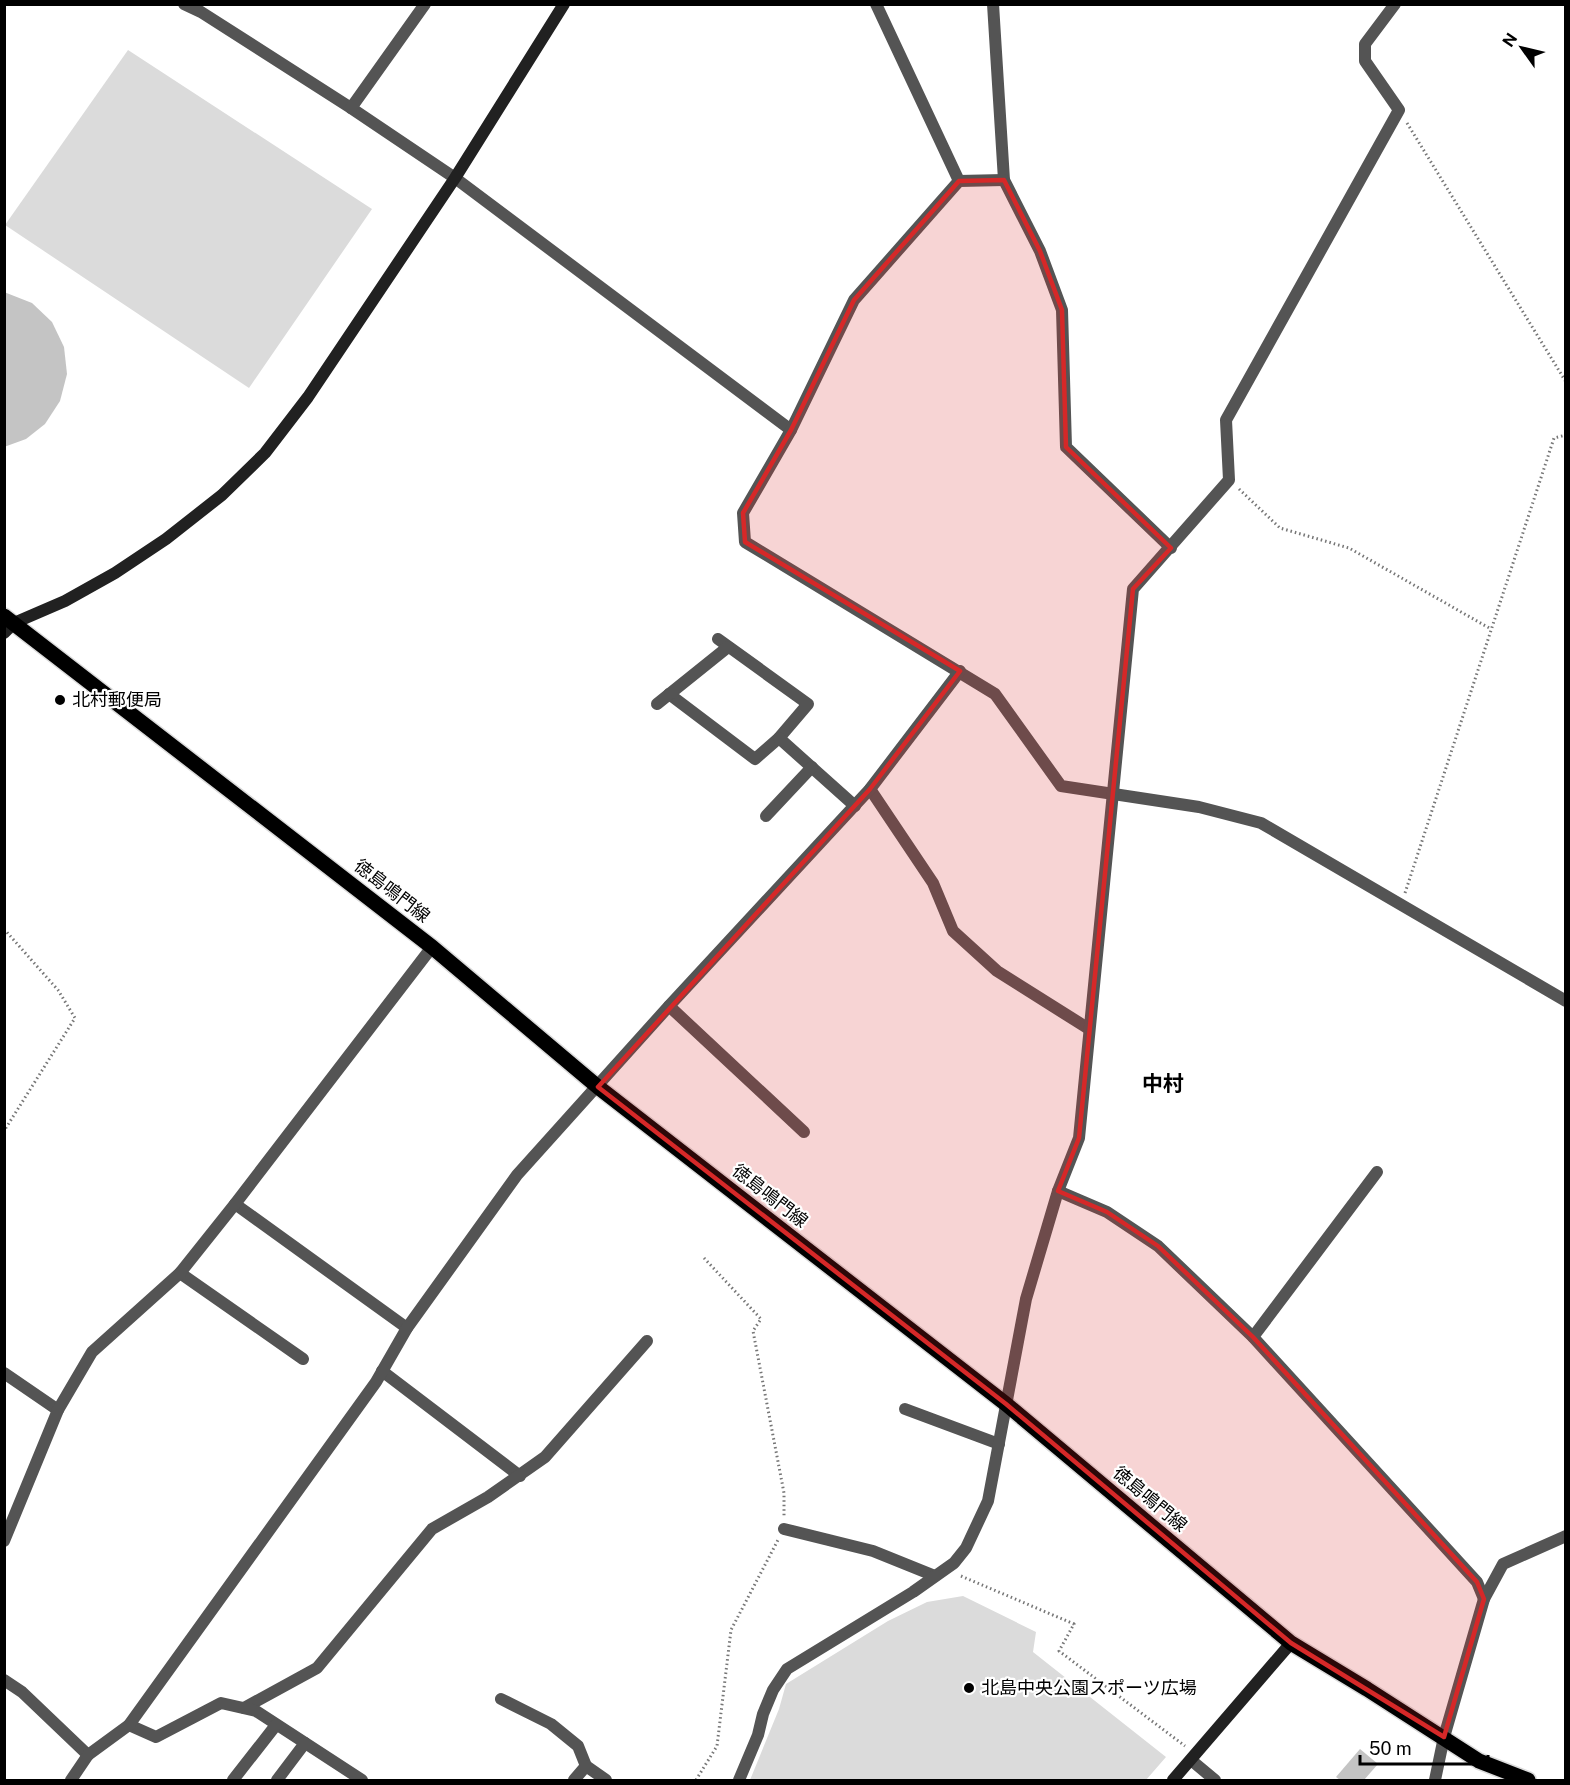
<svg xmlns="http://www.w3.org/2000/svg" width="1570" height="1785" viewBox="0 0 1570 1785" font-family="'Public Sans','Noto Sans JP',sans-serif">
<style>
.green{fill:#dbdbdb}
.building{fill:#c4c4c4}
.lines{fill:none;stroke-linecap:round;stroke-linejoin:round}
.primary-casing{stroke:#dbdbdb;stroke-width:18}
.path{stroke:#767676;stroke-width:3;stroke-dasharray:1.5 3;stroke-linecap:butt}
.street{stroke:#545454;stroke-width:12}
.secondary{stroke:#212121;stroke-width:12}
.primary{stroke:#000;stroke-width:15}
.marked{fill:#d62828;fill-opacity:0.2;stroke:#d62828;stroke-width:4.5;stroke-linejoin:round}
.poi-dot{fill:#000;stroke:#fff;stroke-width:2}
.labels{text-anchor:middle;stroke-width:4.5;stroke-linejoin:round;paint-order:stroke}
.poi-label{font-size:18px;fill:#000;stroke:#fff;text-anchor:start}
.street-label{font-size:18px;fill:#000;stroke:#fff}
.quarter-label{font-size:21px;font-weight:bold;fill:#000;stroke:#fff}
</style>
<rect width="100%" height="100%" fill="#fff"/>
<g class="green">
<path d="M128 50 372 209 249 388 5 225Z"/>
<path d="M963 1596 1036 1632 1033 1652 1166 1757 1146 1780H750L779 1709 786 1684 888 1621 927 1602Z"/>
</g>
<g class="building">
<path d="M4 292 32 303 52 322 64 347 67 374 60 401 45 424 26 439 4 447Z"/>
<path d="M1360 1749 1378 1764 1364 1780H1340L1336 1777Z"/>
</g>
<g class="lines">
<g class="primary-casing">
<path id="primary" d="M4 616 432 947 598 1087 1006 1404 1291 1643 1367 1689 1479 1761 1528 1780"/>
</g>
<g class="path">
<path d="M1407 123 1566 382"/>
<path d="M1239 489 1280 528 1349 548 1491 629"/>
<path d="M1405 893 1554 438 1566 435"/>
<path d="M4 929 58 990 75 1018 4 1131"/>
<path d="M704 1258 761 1319 753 1331 784 1493V1517"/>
<path d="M961 1576 1074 1624 1059 1651 1185 1746"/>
<path d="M696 1780 717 1746 731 1630 778 1540"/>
</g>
<g class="street">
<path d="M184 4 201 12 351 108 455 178 791 430"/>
<path d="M876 4 959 181"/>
<path d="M993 4 1004 180 1040 251 1062 310 1066 447 1171 548"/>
<path d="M351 108 425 4"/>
<path d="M1004 180 959 181 854 300 791 430 743 513 745 542 995 694 1061 786 1199 807 1261 823 1566 1001"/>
<path d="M669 694 755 759 779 738 808 704 718 639"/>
<path d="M657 704 728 647"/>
<path d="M779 738 855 806"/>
<path d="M870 789 933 883 953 931 997 971 1089 1029"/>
<path d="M766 816 812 767"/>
<path d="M669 1006 804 1132"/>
<path d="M1058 1191 1107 1212 1158 1246 1253 1337 1477 1582 1484 1599"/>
<path d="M235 1204 407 1328"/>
<path d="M180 1273 303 1359"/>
<path d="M1253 1337 1377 1172"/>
<path d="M382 1371 520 1476"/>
<path d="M4 1373 58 1410"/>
<path d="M905 1409 999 1444"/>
<path d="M784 1529 873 1551 935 1576"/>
<path d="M4 1541 58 1410 92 1352 180 1273 235 1204 432 947"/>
<path d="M4 1680 22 1692 88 1755"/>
<path d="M501 1699 551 1724 578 1746 586 1766"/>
<path d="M244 1708 317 1668 432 1529 488 1497 545 1457 647 1341"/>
<path d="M129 1725 156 1737 221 1703 256 1711 362 1780"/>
<path d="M1191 1760 1215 1780"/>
<path d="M71 1780 88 1755 129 1725 376 1382 407 1328 517 1175 669 1006 870 789 960 671"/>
<path d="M233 1780 276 1725"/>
<path d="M277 1780 305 1743"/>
<path d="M574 1780 586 1766 606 1780"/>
<path d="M739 1780 758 1735 763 1714 773 1690 787 1669 913 1592 954 1563 966 1548 988 1501 1026 1299 1058 1191 1079 1138 1133 589 1229 480 1226 420 1399 110 1365 61V44L1395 4"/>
<path d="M1435 1780 1444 1737 1484 1599 1503 1564 1566 1536"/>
</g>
<g class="secondary">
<path d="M4 633 14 623 65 601 115 573 166 539 222 495 265 453 308 397 455 178 564 4"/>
<path d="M1173 1780 1291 1643"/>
</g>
<use href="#primary" class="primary"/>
</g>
<path class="marked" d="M1004 180 1040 251 1062 310 1066 447 1171 548 1133 589 1079 1138 1058 1191 1107 1212 1158 1246 1253 1337 1477 1582 1484 1599 1444 1737 1291 1643 1006 1404 598 1087 870 789 960 671 745 542 743 513 791 430 854 300 959 181Z"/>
<g class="poi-dot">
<circle cx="60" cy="700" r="6"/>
<circle cx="969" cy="1688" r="6"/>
</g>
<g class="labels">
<g class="poi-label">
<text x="72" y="706">北村郵便局</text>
<text x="981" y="1694">北島中央公園スポーツ広場</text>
</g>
<g class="street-label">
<text transform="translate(392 891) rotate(38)" y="6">徳島鳴門線</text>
<text transform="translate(770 1196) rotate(38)" y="6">徳島鳴門線</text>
<text transform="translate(1150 1499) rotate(40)" y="6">徳島鳴門線</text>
</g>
<g class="quarter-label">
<text x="1163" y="1091">中村</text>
</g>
</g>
<rect width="1570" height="1785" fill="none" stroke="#000000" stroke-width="12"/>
<g transform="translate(1522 48) rotate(304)" stroke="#ffffff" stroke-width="4.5" paint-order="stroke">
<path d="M0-4.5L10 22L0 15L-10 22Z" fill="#000000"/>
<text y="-9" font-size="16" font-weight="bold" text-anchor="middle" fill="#000000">N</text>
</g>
<path d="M1360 1755v9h128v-9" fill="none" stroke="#000000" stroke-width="3"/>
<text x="1369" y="1755" font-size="18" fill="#000000" stroke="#ffffff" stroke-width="4.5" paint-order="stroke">50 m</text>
</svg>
